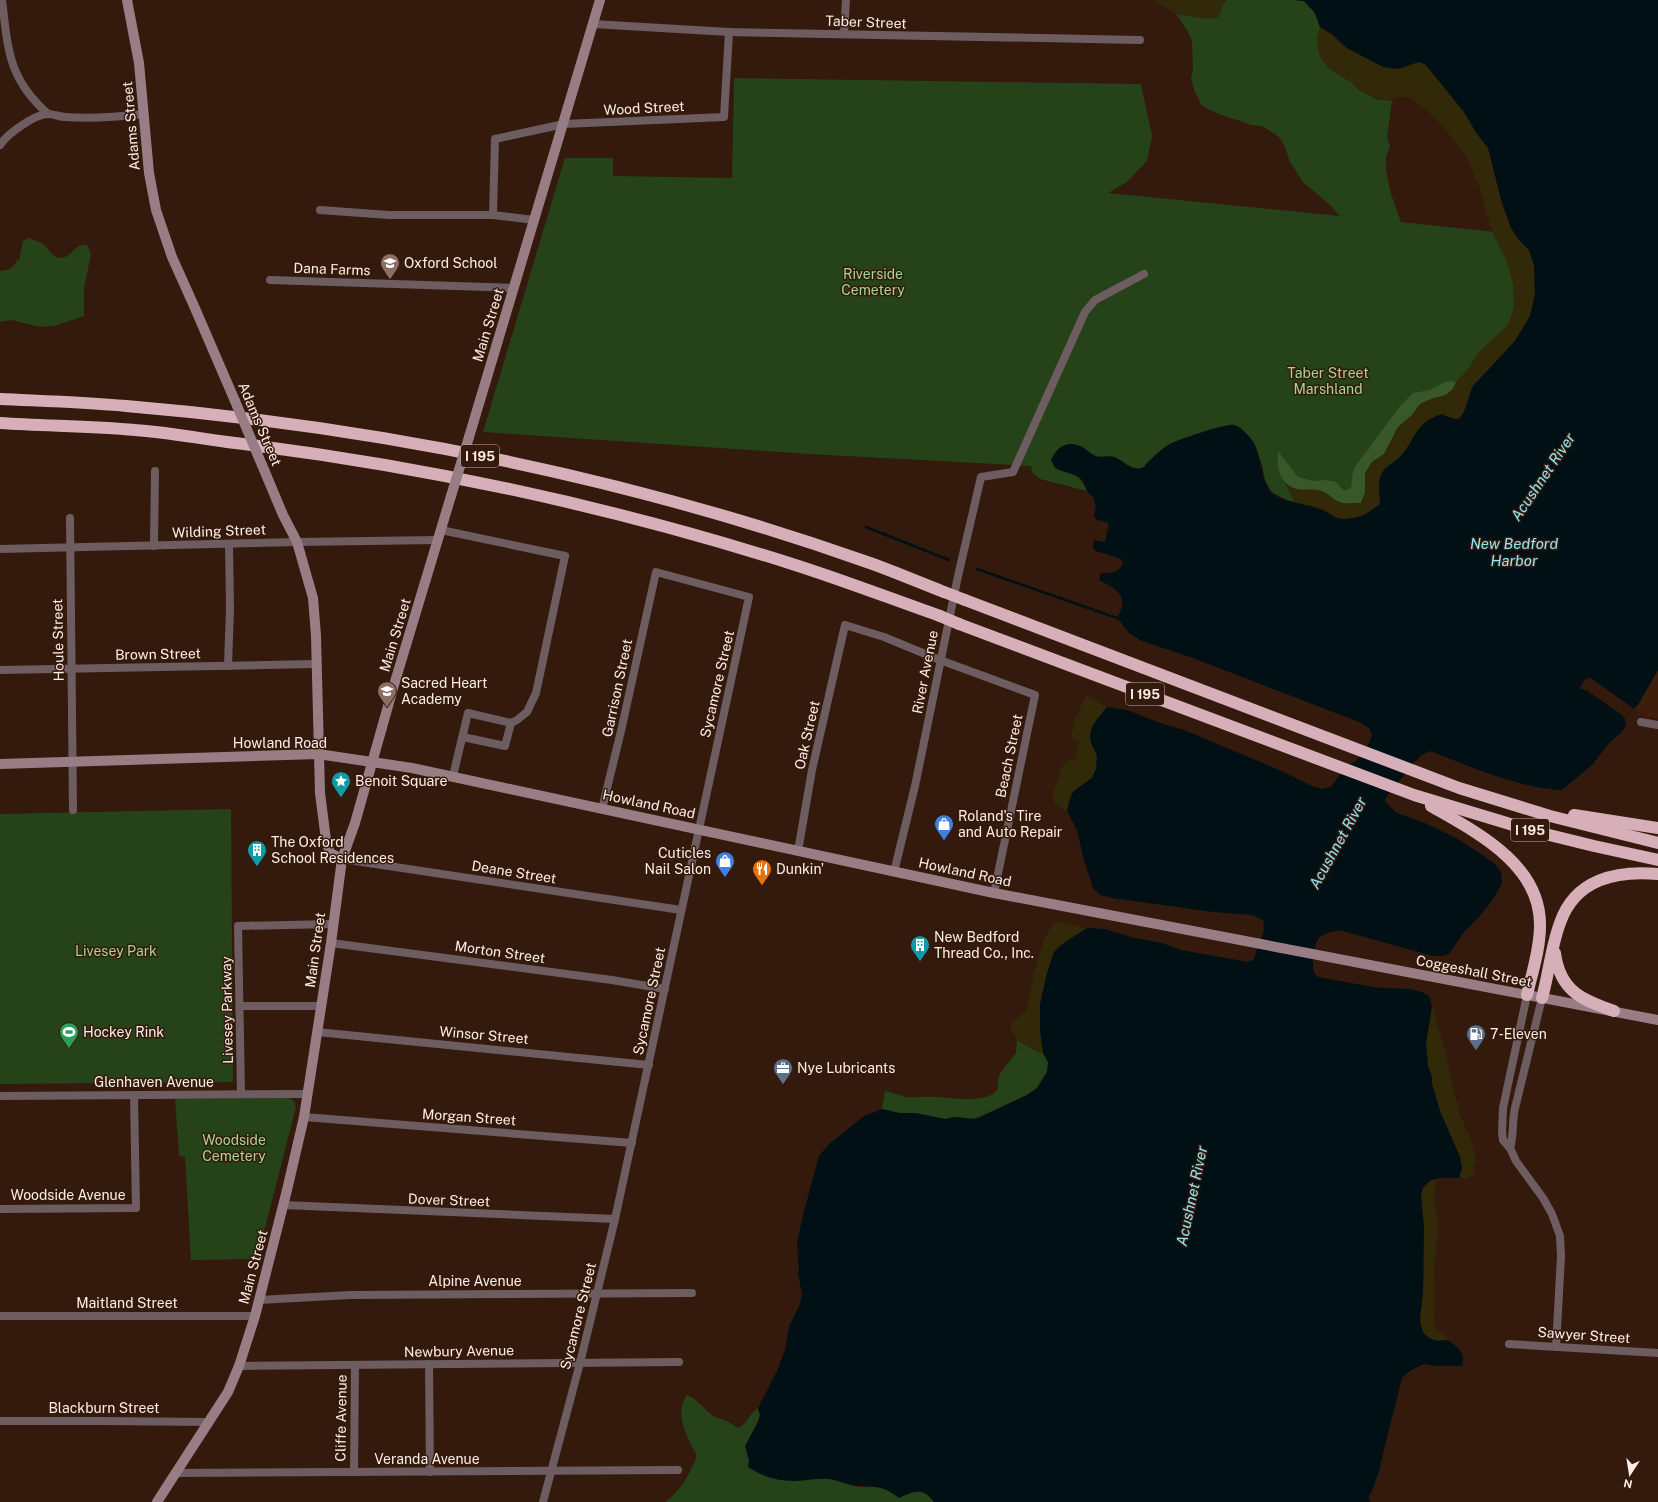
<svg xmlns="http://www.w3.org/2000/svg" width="1658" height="1502" viewBox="0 0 1658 1502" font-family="'Public Sans',sans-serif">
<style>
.built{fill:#3e1e0b}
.green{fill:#254218}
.forest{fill:#38582a}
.sand{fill:#312907}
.water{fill:#001015}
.pier{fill:#341a0c}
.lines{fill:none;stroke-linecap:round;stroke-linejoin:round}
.stream{stroke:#001015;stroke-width:2.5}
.minor{stroke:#6d5d61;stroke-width:8}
.secondary{stroke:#987e84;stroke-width:10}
.motorway{stroke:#d7afb9;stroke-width:12}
.secondary-bridge{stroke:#987e84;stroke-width:10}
.motorway-bridge{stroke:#d7afb9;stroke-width:12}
.labels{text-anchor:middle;stroke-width:3;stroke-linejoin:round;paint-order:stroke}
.shield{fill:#341a0c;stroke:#c1aea5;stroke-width:1}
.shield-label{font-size:13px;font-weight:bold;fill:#fdeee7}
.street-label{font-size:14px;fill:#fdeee7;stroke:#341a0c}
.poi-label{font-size:14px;fill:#fdeee7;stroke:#341a0c;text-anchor:start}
.park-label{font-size:14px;fill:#a5d891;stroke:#341a0c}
.water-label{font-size:15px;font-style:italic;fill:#91e8fc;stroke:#341a0c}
</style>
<rect width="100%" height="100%" fill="#341a0c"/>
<path class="built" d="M1658 670V718L1647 717 1634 709 1638 705Z"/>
<g class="green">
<path d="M1227 0H1294L1304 1 1315 13 1320 27 1317 39 1330 69 1351 82 1359 90 1376 99 1392 101 1387 137 1390 146 1386 157V170L1391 194 1401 222 1514 234 1529 303 1374 485 1290 502 1272 492 1265 481 1262 464 1230 425 1169 445 1144 467 1140 469 1130 467 1115 457H1096L1080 446 1059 470C1075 474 1080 476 1087 491L1040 479 1032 472 1031 466 809 454 483 432 565 158H613V176L732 178 734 78 1141 84 1152 136 1147 161 1127 182 1108 193 1340 216 1329 204 1303 182 1290 162 1285 147 1280 138 1275 134 1262 126 1252 125 1219 114 1202 106 1195 92 1191 78 1193 69 1192 40 1187 30 1176 14 1224 3Z"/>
<path d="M29 238C33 240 39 241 43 244 49 248 51 257 60 258 71 259 75 242 87 245L91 254 84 288V316L54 326 39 327 12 320 0 322V271C9 270 13 269 17 260L19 261 23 241Z"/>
<path d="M231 809 233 1082 0 1084V814Z"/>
<path d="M1017 1040 1038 1052 1043 1053 1048 1062 1049 1066 1047 1072 1037 1088 1027 1095 980 1117 974 1119 955 1117 945 1119 915 1113H899L882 1109 885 1091C892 1092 897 1095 903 1096 912 1099 924 1096 933 1097 950 1097 987 1105 998 1089V1079L1001 1072 1016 1053Z"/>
<path d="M288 1098 294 1101 296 1107 257 1259 191 1260 185 1157 179 1156 175 1099Z"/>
<path d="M687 1395 693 1398 713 1416 727 1421 738 1428C748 1424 749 1413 758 1408L760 1415C755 1431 742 1443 749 1460L795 1481 819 1478 831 1479 858 1487H880L890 1490 896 1495 920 1486 935 1502H665C680 1492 691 1472 697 1456 688 1439 673 1413 687 1395Z"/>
</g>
<path class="forest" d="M1447 381 1456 382 1453 389 1446 395 1431 399 1420 404 1412 415 1398 427 1384 454 1372 462 1366 473 1365 493 1361 503C1354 503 1346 505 1339 502 1332 499 1329 494 1321 491 1313 489 1307 491 1299 490 1281 486 1276 468 1278 451L1298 477 1313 481 1326 480 1336 482 1344 491 1351 488 1353 471 1357 464 1400 406 1413 393 1430 390Z"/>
<g class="sand">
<path d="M1153 0H1227L1224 3 1218 18 1208 19 1176 14Z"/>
<path d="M1320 27C1331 33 1338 43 1347 48 1351 51 1394 69 1397 69 1412 69 1414 54 1431 70L1464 112 1477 134 1488 148 1502 203 1511 228 1518 239 1529 250 1534 265 1535 294 1530 316 1515 341 1473 386C1469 393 1465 419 1457 419 1448 419 1446 413 1436 416L1399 458 1382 472 1380 480V504L1365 515 1344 519 1336 518 1326 511 1314 506 1299 505 1294 501 1285 483C1298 494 1307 487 1321 491 1328 493 1332 499 1339 502 1345 505 1354 503 1361 503L1365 493V473L1372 462 1384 454 1398 427 1412 415 1420 404 1431 399 1446 395 1453 389 1456 382 1468 369 1480 351 1505 328 1510 320 1514 306 1513 284 1507 261 1495 238 1485 209 1479 186 1464 153 1445 129 1433 116 1416 102 1408 97H1396L1392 101C1380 100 1370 97 1360 90 1357 88 1354 84 1351 82 1345 77 1337 74 1330 69 1316 58 1316 43 1320 27Z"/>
<path d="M1086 695 1107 707C1103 713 1096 719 1093 726 1085 741 1102 754 1096 770 1091 784 1079 784 1072 793 1069 798 1069 806 1067 811L1055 804 1052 795 1063 765 1068 760H1072L1075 758 1079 740 1073 739 1071 737 1074 722Z"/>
<path d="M1059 921 1087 928 1071 938 1051 958 1040 1004V1030L1043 1053C1034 1051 1004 1036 1013 1022 1016 1018 1023 1015 1027 1009 1031 991 1041 925 1059 921Z"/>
<path d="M1432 1007 1443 1043 1460 1115 1471 1140 1476 1157 1473 1175 1467 1179 1459 1178 1462 1168 1460 1157 1440 1111 1432 1084V1077L1428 1066 1426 1043Z"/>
<path d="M1431 1180H1436L1434 1201 1437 1214 1438 1231 1434 1270 1435 1291 1434 1322 1436 1329C1442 1332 1447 1334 1448 1340 1440 1341 1429 1342 1424 1333 1417 1320 1422 1306 1423 1293 1426 1261 1420 1228 1421 1195L1423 1188Z"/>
</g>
<path class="water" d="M1294 0H1658V670L1638 705 1634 709 1591 678C1584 679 1582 682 1580 689L1586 690 1622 715 1625 719 1626 725 1622 732 1610 742 1592 765 1562 790C1521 789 1469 766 1430 751 1415 757 1409 770 1399 781 1393 788 1387 793 1385 802L1397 813 1425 823 1456 838 1478 852 1495 864 1501 872 1502 883 1494 898 1479 917 1464 932 1449 954 1441 956H1433L1339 930C1332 932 1324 933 1319 938 1314 943 1311 967 1314 972 1314 973 1317 976 1318 977 1336 980 1355 984 1373 987 1391 990 1416 985 1430 997L1432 1007 1426 1043 1428 1066 1432 1077V1084L1440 1111 1460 1157 1462 1168 1459 1178H1440L1431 1180 1423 1188 1421 1195 1424 1227 1423 1293 1420 1317 1421 1326 1424 1334 1431 1339 1437 1341 1448 1340C1458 1347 1466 1353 1462 1366H1436L1424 1364 1411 1370 1402 1378 1385 1445 1379 1472 1369 1498 1370 1502H934C923 1487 914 1491 899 1498 884 1486 877 1487 859 1486 849 1486 839 1480 829 1479 817 1478 806 1481 795 1481 776 1481 764 1477 748 1467L749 1460 745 1446 759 1420 760 1415 758 1408 777 1371 785 1350 789 1327 800 1304 802 1294 798 1273 799 1270 797 1243 803 1215 819 1156 828 1145 864 1116 882 1109 899 1113H915L945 1119 955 1117 974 1119 980 1117 1027 1095 1037 1088 1047 1072 1048 1062 1043 1053 1040 1030V1004L1047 973 1054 952 1061 945 1087 928 1104 929 1135 938 1162 943 1181 950 1248 962 1254 959C1257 946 1267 933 1263 920L1252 915 1213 912 1112 898 1100 895 1093 888 1083 857 1077 830 1067 811 1071 795 1075 790 1092 778 1096 769 1097 755 1091 743 1090 736 1092 727 1097 719 1107 707 1127 710 1157 722 1184 730 1277 769 1312 786 1322 789 1331 787 1345 767 1356 761 1370 742 1372 735 1369 728 1359 722 1193 658 1142 641 1130 634 1117 618C1130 596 1117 589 1099 580L1101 573C1111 573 1120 573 1123 562L1121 559 1096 551 1093 548 1097 520 1094 516 1096 506 1093 497 1087 491 1083 481 1078 476 1059 470 1055 468 1051 460C1056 448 1066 440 1080 446 1086 448 1090 454 1096 456 1101 458 1108 455 1114 457 1125 461 1132 473 1144 467L1146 464C1153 457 1161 449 1170 444 1178 440 1226 423 1234 425 1241 426 1250 437 1254 443 1262 458 1261 479 1271 492 1279 501 1311 505 1322 510 1330 513 1335 519 1344 519 1360 519 1368 513 1380 504 1380 495 1377 481 1382 473 1385 466 1395 462 1400 457 1416 439 1415 422 1442 414 1446 416 1453 419 1457 419 1465 419 1469 393 1473 386L1515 341 1530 316 1535 294 1534 265 1529 250 1518 239 1511 228 1502 203 1488 148 1477 134 1464 112 1425 64 1419 62 1397 69 1383 67 1347 48 1332 34 1320 27 1315 13 1304 1Z"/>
<path class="pier" d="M1097 520 1109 523 1105 542 1094 540Z"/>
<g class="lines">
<g class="stream">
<path d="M866 527 949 560"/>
<path d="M977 569 1117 618"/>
</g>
<g class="minor">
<path d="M2 0C8 49 8 78 47 113"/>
<path d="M593 24 729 32 1140 40"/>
<path d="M844 34 846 0"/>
<path d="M0 145C7 134 35 114 48 114 54 114 60 117 66 117 92 119 117 117 143 114"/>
<path d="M320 210 389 215H493"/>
<path d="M534 220 493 215 495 139 564 124 724 117 729 32"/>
<path d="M270 280 514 288"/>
<path d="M70 518 73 810"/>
<path d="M441 530 565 556 536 693 527 712 517 720 511 723 468 713 453 776"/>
<path d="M154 546 155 471"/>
<path d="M0 549 297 542 438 540"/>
<path d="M228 666 230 608 229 544"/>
<path d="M0 670 316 664"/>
<path d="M1641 722 1658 725"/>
<path d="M463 737 505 746 511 723"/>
<path d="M798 851 812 770 845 625 884 637 940 660 1035 695 994 893"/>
<path d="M342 859 681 910"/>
<path d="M894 872 915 786 958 576 981 477 1013 472 1085 312 1095 300 1144 274"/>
<path d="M331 943 612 980 665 989"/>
<path d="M1527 995 1503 1108 1502 1132 1503 1140 1510 1148 1516 1161 1543 1198 1552 1214 1560 1236 1561 1256 1556 1347"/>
<path d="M240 1006H321"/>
<path d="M317 1032 649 1065"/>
<path d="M241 1094 238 926 333 924"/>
<path d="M0 1096 307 1094"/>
<path d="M304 1117 632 1143"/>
<path d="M1510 1148C1514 1135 1512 1121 1515 1108L1542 998"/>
<path d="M283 1205 615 1219"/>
<path d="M0 1209 136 1208 134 1095"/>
<path d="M259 1300 350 1295 692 1293"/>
<path d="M0 1316H255"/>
<path d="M1509 1344 1658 1353"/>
<path d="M429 1364 430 1472"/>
<path d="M239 1366 679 1362"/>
<path d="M0 1421H103L209 1422"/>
<path d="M354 1472 355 1365"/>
<path d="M176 1473 678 1470"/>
<path d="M543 1502 580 1363 615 1219 749 597 656 572 621 731 602 809"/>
</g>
<g class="secondary">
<path d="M127 0 139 63 149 173 156 210 172 257 194 306 235 401"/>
<path d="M469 437 600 0"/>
<path d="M262 465 283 515 297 542 313 598 316 636 320 793 326 840 330 853 342 859"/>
<path d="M0 764 318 754 412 768 994 893 1658 1020"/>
<path d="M157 1502 228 1392 239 1366 255 1316 287 1190 304 1117 331 943 342 859 355 823 394 685 451 496"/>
</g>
<g class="motorway">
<path d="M0 399C42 401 84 402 126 406 378 427 629 478 867 562 893 571 918 582 944 592"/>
<path d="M0 423C45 426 91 426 135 430 166 432 196 438 227 442 418 465 606 505 789 563 840 579 889 598 940 616"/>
<path d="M965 600 1459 788 1550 816 1658 843"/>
<path d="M959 624 1414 795 1533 831 1594 846 1658 860"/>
<path d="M1431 806C1476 832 1541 864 1540 926 1540 949 1532 973 1527 995"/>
<path d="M1574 815 1658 828"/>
<path d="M1555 953C1560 991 1582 1000 1614 1011"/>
<path d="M1542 998C1549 973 1551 947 1560 923 1575 879 1617 870 1658 874"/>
</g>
<g class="secondary-bridge">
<path d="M235 401 262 465"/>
<path d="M451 496 469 437"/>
</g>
<g class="motorway-bridge">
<path d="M944 592 965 600"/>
<path d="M940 616 959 624"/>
</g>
</g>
<defs>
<g id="school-pin" transform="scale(1)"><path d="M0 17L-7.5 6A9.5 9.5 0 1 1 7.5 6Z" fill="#8d6e63" stroke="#341a0c"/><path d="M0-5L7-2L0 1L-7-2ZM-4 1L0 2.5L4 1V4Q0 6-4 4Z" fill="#fff"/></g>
<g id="sight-pin" transform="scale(1)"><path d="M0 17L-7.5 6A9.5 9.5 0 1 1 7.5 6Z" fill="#0f9aa8" stroke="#341a0c"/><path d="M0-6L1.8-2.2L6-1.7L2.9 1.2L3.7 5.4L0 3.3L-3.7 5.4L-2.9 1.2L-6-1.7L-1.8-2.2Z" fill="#fff"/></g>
<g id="shop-pin" transform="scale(1)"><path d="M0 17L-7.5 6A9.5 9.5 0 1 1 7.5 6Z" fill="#3f7fe0" stroke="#341a0c"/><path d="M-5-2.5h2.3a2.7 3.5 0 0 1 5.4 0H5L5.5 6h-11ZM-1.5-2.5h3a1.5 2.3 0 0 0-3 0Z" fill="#fff"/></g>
<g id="building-pin" transform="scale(1)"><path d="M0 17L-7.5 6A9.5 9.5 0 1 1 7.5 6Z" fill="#0f9aa8" stroke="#341a0c"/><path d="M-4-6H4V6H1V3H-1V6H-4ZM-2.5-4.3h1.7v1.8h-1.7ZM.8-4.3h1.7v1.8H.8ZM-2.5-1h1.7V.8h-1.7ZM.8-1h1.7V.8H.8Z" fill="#fff"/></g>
<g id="restaurant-pin" transform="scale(1)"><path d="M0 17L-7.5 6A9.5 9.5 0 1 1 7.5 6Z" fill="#e8710a" stroke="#341a0c"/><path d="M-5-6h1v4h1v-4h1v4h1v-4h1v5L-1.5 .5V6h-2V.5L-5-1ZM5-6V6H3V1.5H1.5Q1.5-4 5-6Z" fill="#fff"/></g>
<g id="stadium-pin" transform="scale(1)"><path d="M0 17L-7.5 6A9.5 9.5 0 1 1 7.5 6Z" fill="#2e9e5b" stroke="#341a0c"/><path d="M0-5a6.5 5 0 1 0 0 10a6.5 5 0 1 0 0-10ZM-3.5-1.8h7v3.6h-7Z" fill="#fff"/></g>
<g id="fuel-pin" transform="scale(1)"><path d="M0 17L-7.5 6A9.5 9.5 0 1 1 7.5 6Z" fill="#5c6f8a" stroke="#341a0c"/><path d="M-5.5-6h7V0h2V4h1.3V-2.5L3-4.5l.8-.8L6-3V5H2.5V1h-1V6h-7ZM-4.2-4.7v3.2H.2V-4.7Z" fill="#fff"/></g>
<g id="office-pin" transform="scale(1)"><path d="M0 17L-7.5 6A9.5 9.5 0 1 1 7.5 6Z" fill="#5c6f8a" stroke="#341a0c"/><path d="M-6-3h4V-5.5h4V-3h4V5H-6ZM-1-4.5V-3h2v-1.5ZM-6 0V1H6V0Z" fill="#fff"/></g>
</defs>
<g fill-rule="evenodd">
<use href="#school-pin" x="390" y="263"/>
<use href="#school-pin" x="387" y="691"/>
<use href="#sight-pin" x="341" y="781"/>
<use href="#shop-pin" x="944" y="824"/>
<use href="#building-pin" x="257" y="850"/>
<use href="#shop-pin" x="725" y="861"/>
<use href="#restaurant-pin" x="762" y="869"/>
<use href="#building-pin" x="920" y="945"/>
<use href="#stadium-pin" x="69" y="1032"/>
<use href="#fuel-pin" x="1476" y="1034"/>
<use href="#office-pin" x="783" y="1068"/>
</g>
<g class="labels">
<g class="shield">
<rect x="461" y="445" width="38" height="22" rx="3"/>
<rect x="1126" y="683" width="38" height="22" rx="3"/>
<rect x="1511" y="819" width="38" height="22" rx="3"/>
</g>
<g class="shield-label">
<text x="480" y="461">I 195</text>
<text x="1145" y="699">I 195</text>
<text x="1530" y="835">I 195</text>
</g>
<g class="street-label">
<text transform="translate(866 22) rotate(2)" y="5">Taber Street</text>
<text transform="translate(644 108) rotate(-3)" y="5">Wood Street</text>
<text transform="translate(131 126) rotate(-95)" y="5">Adams Street</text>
<text transform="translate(332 269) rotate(2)" y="5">Dana Farms</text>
<text transform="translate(488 325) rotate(-73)" y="5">Main Street</text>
<text transform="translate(260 424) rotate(67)" y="5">Adams Street</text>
<text transform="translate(219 531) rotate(-2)" y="5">Wilding Street</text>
<text transform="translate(395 635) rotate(-73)" y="5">Main Street</text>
<text transform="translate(58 640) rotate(-91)" y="5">Houle Street</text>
<text transform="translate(158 654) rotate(-1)" y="5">Brown Street</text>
<text transform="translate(925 672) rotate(-79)" y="5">River Avenue</text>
<text transform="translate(717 684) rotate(-77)" y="5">Sycamore Street</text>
<text transform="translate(617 688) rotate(-78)" y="5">Garrison Street</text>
<text transform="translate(807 735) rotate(-77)" y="5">Oak Street</text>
<text x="280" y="748">Howland Road</text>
<text transform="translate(1009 756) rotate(-78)" y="5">Beach Street</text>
<text transform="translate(649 804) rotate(12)" y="5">Howland Road</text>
<text transform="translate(514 872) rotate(9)" y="5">Deane Street</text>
<text transform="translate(965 872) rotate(12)" y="5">Howland Road</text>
<text transform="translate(315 950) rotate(-82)" y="5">Main Street</text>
<text transform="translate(500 952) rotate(8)" y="5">Morton Street</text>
<text transform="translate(1474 971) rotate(11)" y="5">Coggeshall Street</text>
<text transform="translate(649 1001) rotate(-78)" y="5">Sycamore Street</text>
<text transform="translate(227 1010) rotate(-91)" y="5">Livesey Parkway</text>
<text transform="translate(484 1035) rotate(5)" y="5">Winsor Street</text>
<text x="154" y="1087">Glenhaven Avenue</text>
<text transform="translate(469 1117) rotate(4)" y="5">Morgan Street</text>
<text x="68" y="1200">Woodside Avenue</text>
<text transform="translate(449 1200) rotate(2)" y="5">Dover Street</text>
<text transform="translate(253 1267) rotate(-75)" y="5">Main Street</text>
<text x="475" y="1286">Alpine Avenue</text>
<text x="127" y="1308">Maitland Street</text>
<text transform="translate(578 1316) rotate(-76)" y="5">Sycamore Street</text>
<text transform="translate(1584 1335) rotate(4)" y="5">Sawyer Street</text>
<text transform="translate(459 1351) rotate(-1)" y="5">Newbury Avenue</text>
<text x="104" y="1413">Blackburn Street</text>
<text transform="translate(341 1418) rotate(-89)" y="5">Cliffe Avenue</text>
<text x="427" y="1464">Veranda Avenue</text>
</g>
<g class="poi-label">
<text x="404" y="268">Oxford School</text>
<text x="401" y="688">Sacred Heart<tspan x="401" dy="16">Academy</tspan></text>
<text x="355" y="786">Benoit Square</text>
<text x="958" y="821">Roland's Tire<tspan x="958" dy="16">and Auto Repair</tspan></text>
<text x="271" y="847">The Oxford<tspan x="271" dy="16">School Residences</tspan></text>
<text x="711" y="858" text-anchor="end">Cuticles<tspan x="711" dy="16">Nail Salon</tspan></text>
<text x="776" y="874">Dunkin'</text>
<text x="934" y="942">New Bedford<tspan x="934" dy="16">Thread Co., Inc.</tspan></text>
<text x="83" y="1037">Hockey Rink</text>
<text x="1490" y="1039">7-Eleven</text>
<text x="797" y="1073">Nye Lubricants</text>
</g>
<g class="park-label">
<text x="873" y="279">Riverside<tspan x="873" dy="16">Cemetery</tspan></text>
<text x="1328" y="378">Taber Street<tspan x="1328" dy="16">Marshland</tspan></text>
<text x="116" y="956">Livesey Park</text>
<text x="234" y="1145">Woodside<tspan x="234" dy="16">Cemetery</tspan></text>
</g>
<g class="water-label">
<text transform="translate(1543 477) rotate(-56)" y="5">Acushnet River</text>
<text x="1514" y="549">New Bedford<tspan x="1514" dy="17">Harbor</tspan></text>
<text transform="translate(1338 843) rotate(-61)" y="5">Acushnet River</text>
<text transform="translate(1192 1196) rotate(-78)" y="5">Acushnet River</text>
</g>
</g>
<g transform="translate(1630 1474) rotate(192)" stroke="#341a0c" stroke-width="3" paint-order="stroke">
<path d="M0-3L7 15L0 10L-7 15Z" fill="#fdeee7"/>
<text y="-6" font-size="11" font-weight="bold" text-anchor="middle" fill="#fdeee7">N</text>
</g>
</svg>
